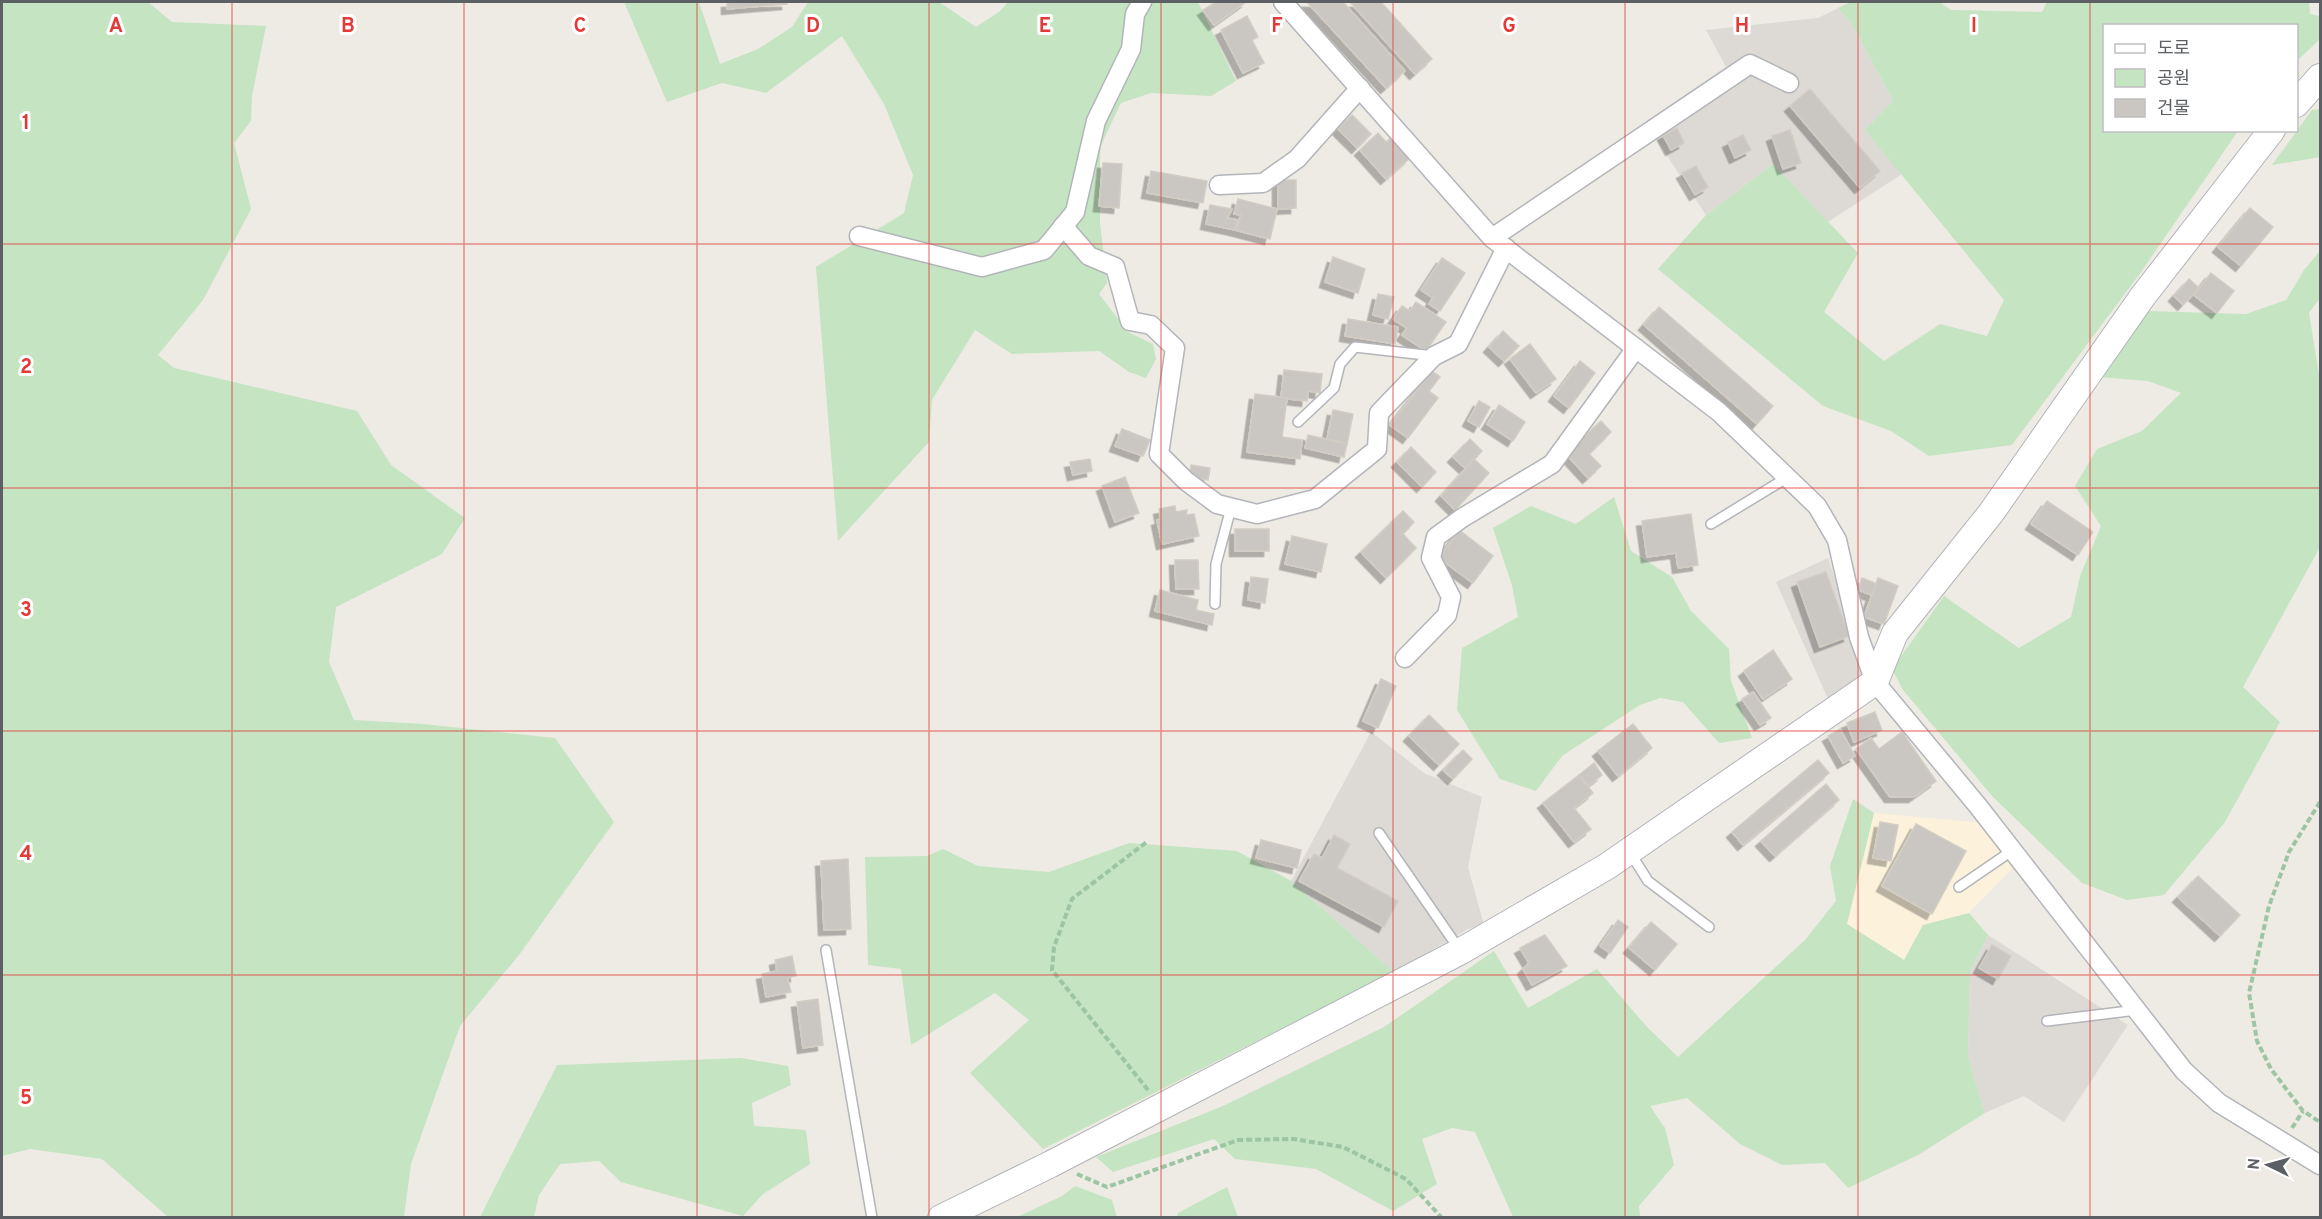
<svg xmlns="http://www.w3.org/2000/svg" width="2322" height="1219" viewBox="0 0 2322 1219" font-family="Overpass,'Noto Sans KR',sans-serif">
<style>
.commercial{fill:#fcf2db}
.industrial{fill:#dddad6}
.green{fill:#c4e4c2}
.building{fill:#cac6c2;stroke:#d2cdc3;stroke-width:1.5;filter:url(#shadow)}
.lines{fill:none;stroke-linecap:round;stroke-linejoin:round}
.lane-casing{stroke:#b2b5b9;stroke-width:12}
.street-casing{stroke:#b2b5b9;stroke-width:21}
.secondary-casing{stroke:#b1b4b9;stroke-width:28}
.path{stroke:#9cc5a4;stroke-width:4;stroke-dasharray:6 3;stroke-linecap:butt}
.lane{stroke:#fff;stroke-width:9}
.street{stroke:#fff;stroke-width:18}
.secondary{stroke:#fff;stroke-width:26}
.grid{fill:none;stroke:#e13a37;stroke-width:1.5;stroke-opacity:0.55}
.grid-label{font-size:20px;text-anchor:middle;font-weight:bold;fill:#e13a37;stroke:#fff;stroke-width:6;stroke-linejoin:round;paint-order:stroke}
</style>
<defs>
<filter id="shadow"><feDropShadow dx="-5.5" dy="5.5" stdDeviation="0" flood-color="#0004"/></filter>
</defs>
<rect width="100%" height="100%" fill="#eeebe4"/>
<path class="commercial" d="M1874 813 1985 823 2012 869 1969 913 1923 925 1904 961 1847 924Z"/>
<g class="industrial">
<path d="M1838 8 1852 24 1893 101 1865 130 1902 174 1828 222 1773 164 1706 215 1645 122 1726 67 1706 30 1818 18Z"/>
<path d="M1828 558 1866 673 1828 699 1776 582Z"/>
<path d="M1371 732 1424 773 1482 797 1468 867 1484 925 1468 929 1394 972 1291 881Z"/>
<path d="M1988 935 2128 1025 2064 1122 2024 1096 1985 1113 1968 1056 1970 971Z"/>
</g>
<g class="green">
<path d="M2 2H148L172 22 266 26 252 96 251 121 234 143 251 209 203 300 158 355 174 368 357 411 391 465 465 518 442 554 336 607 329 662 354 720 423 724 555 738 614 822 519 955 460 1026 411 1164 404 1217H168L102 1159 30 1149 2 1156Z"/>
<path d="M624 2H699L720 64 758 49 792 27 808 2H939L976 27 999 12 1008 2H1198L1236 81 1211 96 1151 93 1121 103 1101 145 1100 157V223L1107 283 1099 294 1128 332 1153 344 1156 359 1146 378 1129 372 1099 351 1012 354 975 330 932 400 929 442 838 541 816 267 904 213 913 175 884 104 842 36 766 93 722 83 667 102Z"/>
<path d="M1851 2H1940L1951 10 2042 12 2047 2H2309L2310 14 2320 16V39L2297 61 2296 26H2104V130L2238 131 2141 272 2012 445 1929 456 1891 431 1823 406 1658 269 1706 215 1773 164 1858 253 1824 312 1884 361 1940 324 1987 336 2004 300 1865 130 1893 101 1852 24 1838 8Z"/>
<path d="M2320 109V157L2272 165 2312 110Z"/>
<path d="M2320 251V298L2309 313 2320 381V547L2243 687 2280 722 2225 822 2164 895 2127 900 2082 883 1993 797 1903 690 1892 669 1944 596 2019 648 2071 617 2080 576 2101 526 2075 486 2097 449 2142 431 2181 393 2148 381 2099 377 2147 311 2246 314 2286 300 2304 270Z"/>
<path d="M1614 497 1631 551 1672 577 1691 611 1729 649 1731 681 1752 738 1719 743 1683 702 1660 698 1640 705 1562 756 1536 791 1500 779 1457 710 1462 648 1518 617 1512 585 1493 528 1531 506 1576 524Z"/>
<path d="M1853 799 1874 813 1847 924 1904 960 1923 925 1969 913 1988 935 1970 971 1968 1056 1985 1113 1918 1155 1848 1188 1825 1163 1782 1165 1740 1144 1687 1098 1650 1106 1665 1128 1674 1165 1639 1206 1640 1217H1513L1475 1132 1452 1128 1422 1139 1437 1184 1393 1211 1316 1169 1235 1159 1214 1139 1113 1172 1096 1157 1223 1106 1384 1027 1494 951 1528 1008 1597 969 1647 1027 1678 1057 1805 940 1836 901 1830 866Z"/>
<path d="M1129 843 1237 851 1291 881 1394 972 1043 1149 970 1073 1029 1020 995 993 911 1045 901 969 868 965 865 857 927 856 943 849 978 866 1049 872Z"/>
<path d="M741 1058 788 1066 791 1085 752 1103 754 1126 806 1130 810 1164 763 1194 743 1216 621 1182 599 1161 560 1164 539 1195 534 1217H480L557 1065Z"/>
<path d="M1075 1186 1112 1200 1117 1217H1017L1062 1196Z"/>
<path d="M1227 1187 1238 1217H1176L1178 1213Z"/>
</g>
<g class="building">
<path d="M727 2H787V4L727 9Z"/>
<path d="M1216 2H1246L1214 25 1203 10Z"/>
<path d="M1307 2H1343L1405 71 1386 88Z"/>
<path d="M1350 2H1381L1432 59 1415 74Z"/>
<path d="M1247 16 1258 37 1252 40 1264 63 1243 73 1221 30Z"/>
<path d="M1810 89 1880 171 1860 188 1790 106Z"/>
<path d="M1352 115 1371 134 1357 148 1338 129Z"/>
<path d="M1677 128 1684 143 1671 150 1663 135Z"/>
<path d="M1790 130 1801 163 1783 169 1772 136Z"/>
<path d="M1378 133 1386 142 1392 137 1410 158 1386 179 1360 150Z"/>
<path d="M1743 135 1751 150 1735 158 1728 142Z"/>
<path d="M1103 163 1122 164 1119 208 1099 206Z"/>
<path d="M1696 166 1708 187 1695 195 1682 173Z"/>
<path d="M1151 171 1207 181 1203 203 1147 193Z"/>
<path d="M1278 180H1296V208L1278 209Z"/>
<path d="M1238 199 1277 209 1270 239 1235 230 1241 215 1234 214Z"/>
<path d="M1210 205 1232 209 1227 218 1238 220 1235 230 1206 224Z"/>
<path d="M2250 208 2273 227 2241 266 2218 247Z"/>
<path d="M1333 257 1365 269 1358 293 1325 282Z"/>
<path d="M1442 258 1465 273 1440 311 1429 304 1433 298 1421 290Z"/>
<path d="M2211 273 2234 291 2217 313 2194 295Z"/>
<path d="M2189 279 2199 288 2183 305 2174 296Z"/>
<path d="M1378 294 1394 297 1388 319 1373 315Z"/>
<path d="M1416 302 1446 322 1426 351 1402 335 1407 328 1393 319 1402 306 1410 311Z"/>
<path d="M1659 307 1773 406 1757 424 1644 325Z"/>
<path d="M1348 319 1398 327 1395 344 1345 336Z"/>
<path d="M1503 331 1519 346 1504 361 1489 347Z"/>
<path d="M1530 344 1556 379 1536 393 1510 359Z"/>
<path d="M1580 361 1595 373 1569 408 1554 396Z"/>
<path d="M1284 370 1322 374 1320 393 1308 391 1307 401 1281 398Z"/>
<path d="M1432 371 1440 377 1429 391 1438 398 1408 438 1390 425Z"/>
<path d="M1255 394 1287 398 1282 437 1302 440 1300 459 1247 452Z"/>
<path d="M1479 401 1490 407 1479 427 1468 421Z"/>
<path d="M1499 405 1525 422 1513 441 1487 424Z"/>
<path d="M1333 410 1353 414 1347 444 1327 439Z"/>
<path d="M1601 421 1611 432 1589 454 1601 466 1588 478 1566 454Z"/>
<path d="M1122 429 1150 440 1143 456 1115 446Z"/>
<path d="M1308 435 1347 444 1344 457 1305 448Z"/>
<path d="M1470 439 1482 451 1466 469 1453 457Z"/>
<path d="M1411 447 1436 472 1422 487 1397 462Z"/>
<path d="M1090 459 1092 471 1073 475 1070 462Z"/>
<path d="M1474 459 1489 473 1455 510 1441 496Z"/>
<path d="M1191 465 1210 468 1208 480 1189 477Z"/>
<path d="M1125 477 1139 513 1115 522 1102 486Z"/>
<path d="M2047 501 2093 532 2078 555 2031 524Z"/>
<path d="M1175 506 1176 512 1187 510 1186 515 1194 514 1199 536 1162 544 1157 520 1161 519 1159 509Z"/>
<path d="M1403 511 1414 522 1403 534 1416 548 1386 578 1361 552Z"/>
<path d="M1691 514 1698 565 1678 568 1676 553 1647 557 1642 521Z"/>
<rect x="1235" y="529" width="34" height="22"/>
<path d="M1459 530 1493 556 1473 583 1439 558Z"/>
<path d="M1292 536 1327 544 1321 572 1285 564Z"/>
<path d="M1175 560H1198L1199 589H1176Z"/>
<path d="M1826 572 1849 636 1820 647 1797 582Z"/>
<path d="M1251 577 1268 579 1265 603 1248 600Z"/>
<path d="M1862 578 1877 584 1872 595 1858 590Z"/>
<path d="M1878 578 1898 586 1884 624 1864 617Z"/>
<path d="M1160 590 1198 600 1196 610 1214 614 1212 625 1155 611Z"/>
<path d="M1773 650 1792 679 1763 699 1744 671Z"/>
<path d="M1381 679 1396 686 1378 728 1363 721Z"/>
<path d="M1753 692 1771 718 1760 725 1742 699Z"/>
<path d="M1875 712 1882 730 1854 742 1847 723Z"/>
<path d="M1429 715 1459 744 1439 765 1409 736Z"/>
<path d="M1633 724 1652 748 1618 776 1598 751Z"/>
<path d="M1840 729 1855 756 1843 763 1828 736Z"/>
<path d="M1902 732 1936 781 1914 797H1890L1856 749 1871 738 1879 749Z"/>
<path d="M1463 750 1472 759 1453 779 1443 770Z"/>
<path d="M1818 760 1829 773 1743 845 1732 832Z"/>
<path d="M1594 763 1602 775 1588 786 1579 775Z"/>
<path d="M1579 775 1593 793 1574 808 1591 829 1574 842 1543 803Z"/>
<path d="M1826 784 1839 800 1775 856 1761 841Z"/>
<path d="M1880 822 1898 825 1891 861 1873 858Z"/>
<path d="M1916 824 1966 851 1932 914 1882 886Z"/>
<path d="M1334 835 1350 844 1337 868 1398 901 1384 927 1299 881 1314 854 1322 858Z"/>
<path d="M1261 840 1301 850 1297 868 1256 858Z"/>
<path d="M848 859 851 929 824 930 821 861Z"/>
<path d="M2198 876 2240 915 2220 936 2178 897Z"/>
<path d="M1618 920 1628 927 1610 953 1600 946Z"/>
<path d="M1651 922 1677 944 1655 970 1629 948Z"/>
<path d="M1545 935 1567 966 1532 985 1523 969 1529 963 1520 948Z"/>
<path d="M1992 945 2011 956 1998 979 1979 968Z"/>
<path d="M792 956 796 976 787 978 791 992 766 997 762 974 777 971 775 960Z"/>
<path d="M818 999 823 1045 803 1048 797 1002Z"/>
</g>
<g class="lines">
<g class="lane-casing">
<g id="lane">
<path d="M1298 422 1334 388 1340 364 1355 347 1434 356"/>
<path d="M1711 524 1788 477"/>
<path d="M1215 604 1216 564 1231 508"/>
<path d="M1379 833 1459 949"/>
<path d="M1631 854 1648 881 1709 927"/>
<path d="M1959 887 2013 850"/>
<path d="M826 950 872 1218"/>
<path d="M2047 1021 2137 1010"/>
</g>
</g>
<g class="street-casing">
<g id="street">
<path d="M1283 2 1492 238 1719 412 1817 506 1837 540 1859 637 1875 682 1978 806 2184 1071 2219 1103 2320 1165"/>
<path d="M1219 185 1263 183 1297 159 1360 88"/>
<path d="M1063 226 1089 256 1115 267 1130 321 1151 325 1175 348 1159 454 1186 481 1217 504 1257 514 1315 499 1377 449 1379 413 1434 356 1458 344 1506 248"/>
<path d="M859 236 982 267 1044 250 1075 212 1096 121 1131 49 1135 14 1142 2"/>
<path d="M1492 238 1750 64 1789 83"/>
<path d="M1405 658 1447 615 1451 597 1431 558 1436 537 1462 518 1552 464 1636 348"/>
</g>
</g>
<g class="secondary-casing">
<g id="secondary">
<path d="M2296 104 2320 77"/>
<path d="M941 1218 1051 1164 1461 951 1606 867 1875 682 1895 633 1991 513 2143 296 2272 130"/>
</g>
</g>
<g class="path">
<path d="M2320 802 2289 852 2269 906 2249 993 2257 1041 2271 1069 2303 1111 2320 1122"/>
<path d="M1148 1090 1052 970 1054 947 1072 899 1148 841"/>
<path d="M2292 1128 2303 1111"/>
<path d="M1077 1174 1107 1187 1238 1140 1294 1139 1343 1147 1406 1179 1442 1218"/>
</g>
<use href="#lane" class="lane"/>
<use href="#street" class="street"/>
<use href="#secondary" class="secondary"/>
</g>
<path class="grid" d="M232 2V1218M464 2V1218M697 2V1218M929 2V1218M1161 2V1218M1393 2V1218M1625 2V1218M1858 2V1218M2090 2V1218M2 244H2320M2 488H2320M2 731H2320M2 975H2320"/>
<g class="grid-label">
<text x="116" y="32">A</text>
<text x="348" y="32">B</text>
<text x="580" y="32">C</text>
<text x="813" y="32">D</text>
<text x="1045" y="32">E</text>
<text x="1277" y="32">F</text>
<text x="1509" y="32">G</text>
<text x="1742" y="32">H</text>
<text x="1974" y="32">I</text>
<text x="26" y="129">1</text>
<text x="26" y="373">2</text>
<text x="26" y="616">3</text>
<text x="26" y="860">4</text>
<text x="26" y="1104">5</text>
</g>
<rect width="2322" height="1219" fill="none" stroke="#5c6064" stroke-width="6"/>
<rect x="2103" y="24" width="195" height="108" fill="#ffffff" stroke="#bebfc1" stroke-width="1.5"/>
<rect x="2115" y="44" width="30" height="9" fill="#ffffff" stroke="#bebfc1" stroke-width="1.5"/>
<text x="2157" y="54" font-size="18" fill="#5c6064">도로</text>
<rect x="2115" y="69" width="30" height="18" fill="#c4e4c2" stroke="#bebfc1" stroke-width="1.5"/>
<text x="2157" y="84" font-size="18" fill="#5c6064">공원</text>
<rect x="2115" y="99" width="30" height="18" fill="#cac6c2" stroke="#bebfc1" stroke-width="1.5"/>
<text x="2157" y="114" font-size="18" fill="#5c6064">건물</text>
<g transform="translate(2268 1165) rotate(275)" stroke="#ffffff" stroke-width="4.5" paint-order="stroke">
<path d="M0-4.5L10 22L0 15L-10 22Z" fill="#5c6064"/>
<text y="-9" font-size="16" font-weight="bold" text-anchor="middle" fill="#5c6064">N</text>
</g>
</svg>
